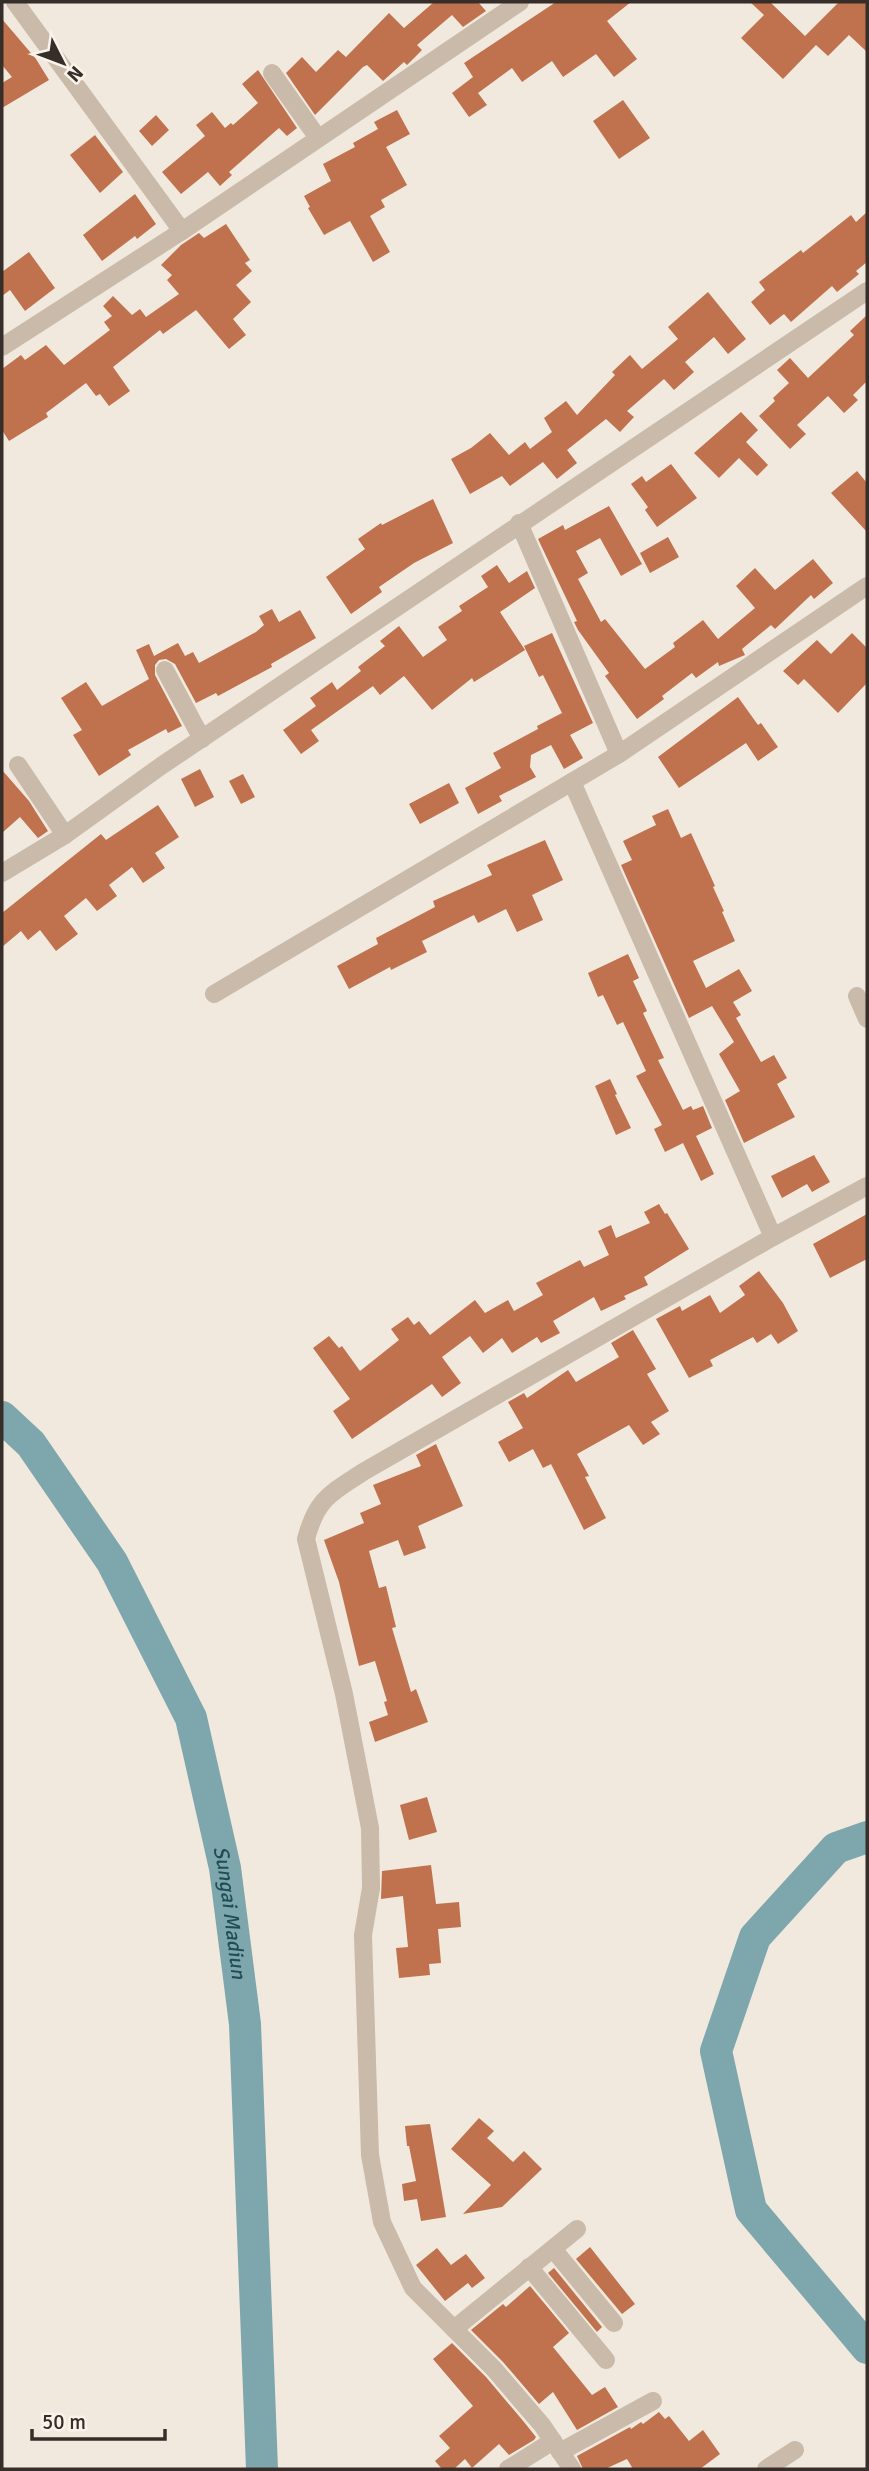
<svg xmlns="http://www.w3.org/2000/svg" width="869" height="2471" viewBox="0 0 869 2471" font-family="Signika,sans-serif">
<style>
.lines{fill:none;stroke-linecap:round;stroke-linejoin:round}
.river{stroke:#7ea7ad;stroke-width:32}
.building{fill:#bf724d}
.minor{stroke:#c9baaa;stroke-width:18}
.labels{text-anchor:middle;stroke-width:6;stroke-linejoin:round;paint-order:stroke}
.water-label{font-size:21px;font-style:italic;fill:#214e56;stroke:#f9f3ea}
</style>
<rect width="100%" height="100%" fill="#f1e9de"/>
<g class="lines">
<g class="river">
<path id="s1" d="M2 1417 31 1444 112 1562 191 1718 225 1868 245 2024 262 2469"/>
<path d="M867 1837 836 1848 755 1937 716 2051 751 2210 867 2348"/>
</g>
</g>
<g class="building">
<path d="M434 2H478L486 11 463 27 452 15 417 45 422 50 407 65 404 62 383 81 367 65 363 67 315 115 286 73 302 57 316 72 338 50 346 57 389 13 404 28Z"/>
<path d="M556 2H631L607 21 637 59 614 77 596 54 563 77 552 61 522 82 512 68 478 93 487 105 469 117 452 93 473 77 464 63Z"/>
<path d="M750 2H770L805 36 839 2H867V52L849 35 828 56 816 45 783 79 741 38 764 15Z"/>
<path d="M2 19 36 59 49 80 2 108V83L12 77 2 65Z"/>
<path d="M258 70 297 128 287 136 279 128 229 172 232 175 220 186 208 172 181 194 162 172 205 136 196 125 212 112 225 128 231 123 233 125 258 103 242 84Z"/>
<path d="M623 100 650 138 619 159 593 121Z"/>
<path d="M397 110 410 134 386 147 407 185 381 200 385 207 370 216 390 252 373 262 350 221 324 235 308 208 310 207 304 196 331 181 323 164 355 147 353 143 378 129 374 122Z"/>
<path d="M156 115 169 130 152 146 139 131Z"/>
<path d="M95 135 123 172 100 193 70 155Z"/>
<path d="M135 194 156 224 137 239 135 236 102 261 83 235Z"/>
<path d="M867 212V262L856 271 859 274 837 292 832 286 791 322 784 314 770 325 751 302 765 290 759 282 801 250 803 253 851 215 856 222Z"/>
<path d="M226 224 250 260 245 263 252 271 236 285 251 302 233 319 246 335 229 349 196 310 163 334 160 330 113 367 130 391 109 406 100 394 96 396 86 383 46 413 48 417 9 441 2 430V369L21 355 25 360 46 345 64 365 110 330 104 322 112 316 103 306 113 296 132 315 140 309 146 317 179 294 167 280 172 275 161 265 181 245 199 233 204 238Z"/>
<path d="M29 252 55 288 25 311 10 290 2 296V272Z"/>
<path d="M708 292 746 339 728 354 714 337 685 362 694 372 674 390 664 379 627 411 634 417 620 432 606 419 567 450 577 463 557 479 543 462 510 486 502 476 470 494 451 459 471 448 490 433 509 455 525 442 530 449 552 432 544 418 566 401 577 415 615 375 612 372 630 355 642 369 678 339 668 327Z"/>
<path d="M867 315V381L853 395 858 400 844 413 828 396 797 425 806 434 790 449 759 416 775 401 773 398 789 383 777 370 790 358 808 378 854 335 850 331Z"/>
<path d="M741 412 758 430 746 442 768 465 757 476 739 458 719 478 694 453Z"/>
<path d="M671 464 697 498 657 527 645 510 648 507 631 484 642 476 646 482Z"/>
<path d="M857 471 867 483V532L831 493Z"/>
<path d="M433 499 453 543 414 563 379 587 382 592 351 614 326 577 365 549 358 539 381 523 382 525Z"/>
<path d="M609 506 642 564 621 576 600 538 576 551 588 573 578 579 601 622 605 619 645 669 675 647 673 643 703 620 718 639 755 608 736 586 755 568 775 590 813 559 833 583 814 599 811 595 775 629 771 625 742 649 745 655 719 666 718 662 696 678 692 673 662 696 664 699 637 719 605 676 609 673 578 630 574 622 577 621 538 539 563 525 565 530Z"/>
<path d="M668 537 679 557 650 573 640 553Z"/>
<path d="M497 565 509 583 527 571 535 588 500 612 525 650 474 682 472 678 432 710 404 676 380 695 373 686 311 730 319 741 301 754 283 730 316 706 310 698 332 682 337 690 361 671 358 667 385 646 380 641 399 626 423 657 447 640 438 627 462 611 459 606 488 587 481 576Z"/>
<path d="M272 609 279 622 300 610 316 638 271 664 272 667 218 696 216 693 196 703 175 664 166 659 159 660 155 665V675L182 726 168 733 166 729 128 750 131 755 99 776 73 735 82 730 61 698 86 682 102 706 149 679 136 650 149 644 154 656 178 643 185 656 193 652 199 663 256 632 264 625 259 616Z"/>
<path d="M552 633 593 723 570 735 583 758 564 769 551 745 531 755 530 767 536 777 499 796 502 801 478 814 465 788 501 768 493 753 538 729 537 726 562 713 543 675 539 677 524 646Z"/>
<path d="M852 633 867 648V683L838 713 804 679 798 685 783 671 817 640 831 654Z"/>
<path d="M738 697 758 725 761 723 778 747 758 761 746 743 679 788 658 757Z"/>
<path d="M200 769 214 797 195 807 181 779Z"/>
<path d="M2 770 29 801 48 831 38 838 20 817 2 833Z"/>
<path d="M243 774 255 797 241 804 229 781Z"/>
<path d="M449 783 459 803 420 824 409 804Z"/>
<path d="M158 805 179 837 155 853 165 868 143 883 132 867 109 885 117 896 97 911 86 898 64 916 78 934 56 951 40 930 28 940 21 931 2 947V913L101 834 106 840Z"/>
<path d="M668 809 681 838 691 833 715 886 713 887 724 911 722 912 735 941 693 961 706 988 739 969 752 991 733 1002 741 1015 736 1018 761 1062 774 1055 787 1078 777 1084 795 1117 744 1143 725 1100 740 1091 719 1054 734 1042 712 1006 689 1018 621 865 632 860 623 841 656 825 652 816Z"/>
<path d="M545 840 563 880 532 895 543 920 517 932 506 909 478 923 474 915 422 941 427 952 391 970 390 967 349 989 337 966 378 944 376 938 435 907 433 901 492 875 487 865Z"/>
<path d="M628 954 639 978 633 981 647 1011 643 1013 664 1058 658 1060 683 1110 691 1106 693 1110 703 1106 712 1128 696 1136 714 1174 701 1181 683 1143 665 1152 654 1129 662 1125 636 1076 646 1071 623 1022 617 1025 603 995 598 997 588 973Z"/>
<path d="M610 1079 617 1094 615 1095 631 1128 616 1135 595 1086Z"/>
<path d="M814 1155 830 1182 812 1192 807 1184 782 1198 771 1176Z"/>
<path d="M659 1204 665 1214 667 1213 689 1249 644 1277 648 1285 624 1296 626 1299 601 1311 594 1297 553 1321 560 1333 541 1343 537 1337 512 1353 502 1338 483 1353 470 1336 442 1357 461 1383 442 1397 432 1384 352 1439 333 1411 350 1399 313 1348 329 1336 339 1348 342 1346 360 1371 399 1340 391 1329 408 1317 414 1325 419 1321 430 1335 475 1300 485 1313 508 1300 514 1311 543 1295 536 1283 580 1260 584 1267 609 1255 598 1231 611 1225 616 1238 650 1223 644 1212Z"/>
<path d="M867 1214V1259L830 1278 813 1244Z"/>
<path d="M759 1271 783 1303 798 1331 778 1344 771 1334 757 1343 753 1337 710 1360 713 1366 689 1378 656 1319 680 1306 682 1311 710 1295 720 1313 745 1295 739 1286Z"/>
<path d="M633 1330 656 1369 647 1374 669 1411 651 1422 660 1434 643 1445 629 1425 577 1454 589 1476 585 1477 606 1518 584 1530 551 1464 543 1468 533 1449 509 1462 498 1442 523 1428 508 1402 524 1393 527 1398 568 1370 576 1382 619 1357 611 1343Z"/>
<path d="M436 1444 463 1506 418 1526 426 1548 404 1556 398 1540 369 1551 379 1588 386 1586 396 1627 392 1628 411 1692 416 1689 428 1722 375 1742 369 1722 388 1715 384 1702 387 1701 375 1661 359 1666 339 1582 324 1540 364 1523 360 1513 381 1504 373 1485 421 1466 416 1455Z"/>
<path d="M427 1797 437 1832 409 1840 400 1805Z"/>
<path d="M431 1865 436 1904 459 1902 461 1927 438 1929 441 1963 429 1964 430 1975 399 1978 396 1948 408 1947 403 1896 381 1899 382 1871Z"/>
<path d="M479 2118 494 2131 487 2138 513 2162 524 2151 542 2169 502 2207 463 2214 491 2185 451 2149Z"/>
<path d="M430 2124 446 2217 421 2221 417 2199 404 2201 402 2184 416 2181 409 2146H407L405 2126Z"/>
<path d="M590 2247 635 2304 622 2314 576 2259Z"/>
<path d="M437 2248 451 2265 466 2254 485 2278 472 2288 468 2283 445 2301 416 2265Z"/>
<path d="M554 2268 602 2327 597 2332 548 2273Z"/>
<path d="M530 2286 569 2333 553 2347 592 2395 605 2387 618 2407 577 2430 553 2392 539 2404 503 2362 471 2330 503 2304 506 2307Z"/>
<path d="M452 2343 486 2377 524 2422 536 2437 534 2440 509 2455 499 2444 472 2468 465 2459 454 2469H442L435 2461 450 2448 439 2436 473 2406 433 2359Z"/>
<path d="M659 2412 665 2419 669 2416 689 2441 703 2430 720 2454 700 2469H633L627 2459 605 2469H583L577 2456 630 2427 631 2429 641 2422 643 2424Z"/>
</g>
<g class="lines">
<g class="minor">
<path d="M15 2 182 231"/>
<path d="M272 73 318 138"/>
<path d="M2 347 182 231 520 2"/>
<path d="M519 523 619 754"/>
<path d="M165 670 202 739"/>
<path d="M18 765 65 835"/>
<path d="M572 782 773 1237"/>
<path d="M2 873 65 835 161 766 867 291"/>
<path d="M214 994 619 754 867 586"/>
<path d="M857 996 867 1019"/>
<path d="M553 2249 614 2323"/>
<path d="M529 2267 606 2360"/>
<path d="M454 2329 577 2229"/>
<path d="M560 2452 653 2401"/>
<path d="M508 2469 553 2441"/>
<path d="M572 2469 542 2425 494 2369 413 2288 382 2222 370 2155 363 1935 371 1888 370 1828 344 1694 306 1539C317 1498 330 1494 363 1472L773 1237 867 1186"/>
<path d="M766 2469 795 2450"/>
</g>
</g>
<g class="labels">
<g class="water-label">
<text dy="7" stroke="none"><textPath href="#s1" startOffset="556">Sungai Madiun</textPath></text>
</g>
</g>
<rect width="869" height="2471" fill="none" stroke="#372e29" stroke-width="7"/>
<g transform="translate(63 63) rotate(132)" stroke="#f9f3ea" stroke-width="5" paint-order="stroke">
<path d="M0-5L12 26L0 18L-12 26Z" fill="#372e29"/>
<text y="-10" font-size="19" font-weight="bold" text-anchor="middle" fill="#372e29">N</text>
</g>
<path d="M32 2429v10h133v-10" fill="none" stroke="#372e29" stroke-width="3.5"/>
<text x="42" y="2429" font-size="21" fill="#372e29" stroke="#f9f3ea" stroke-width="5" paint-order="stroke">50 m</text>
</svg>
